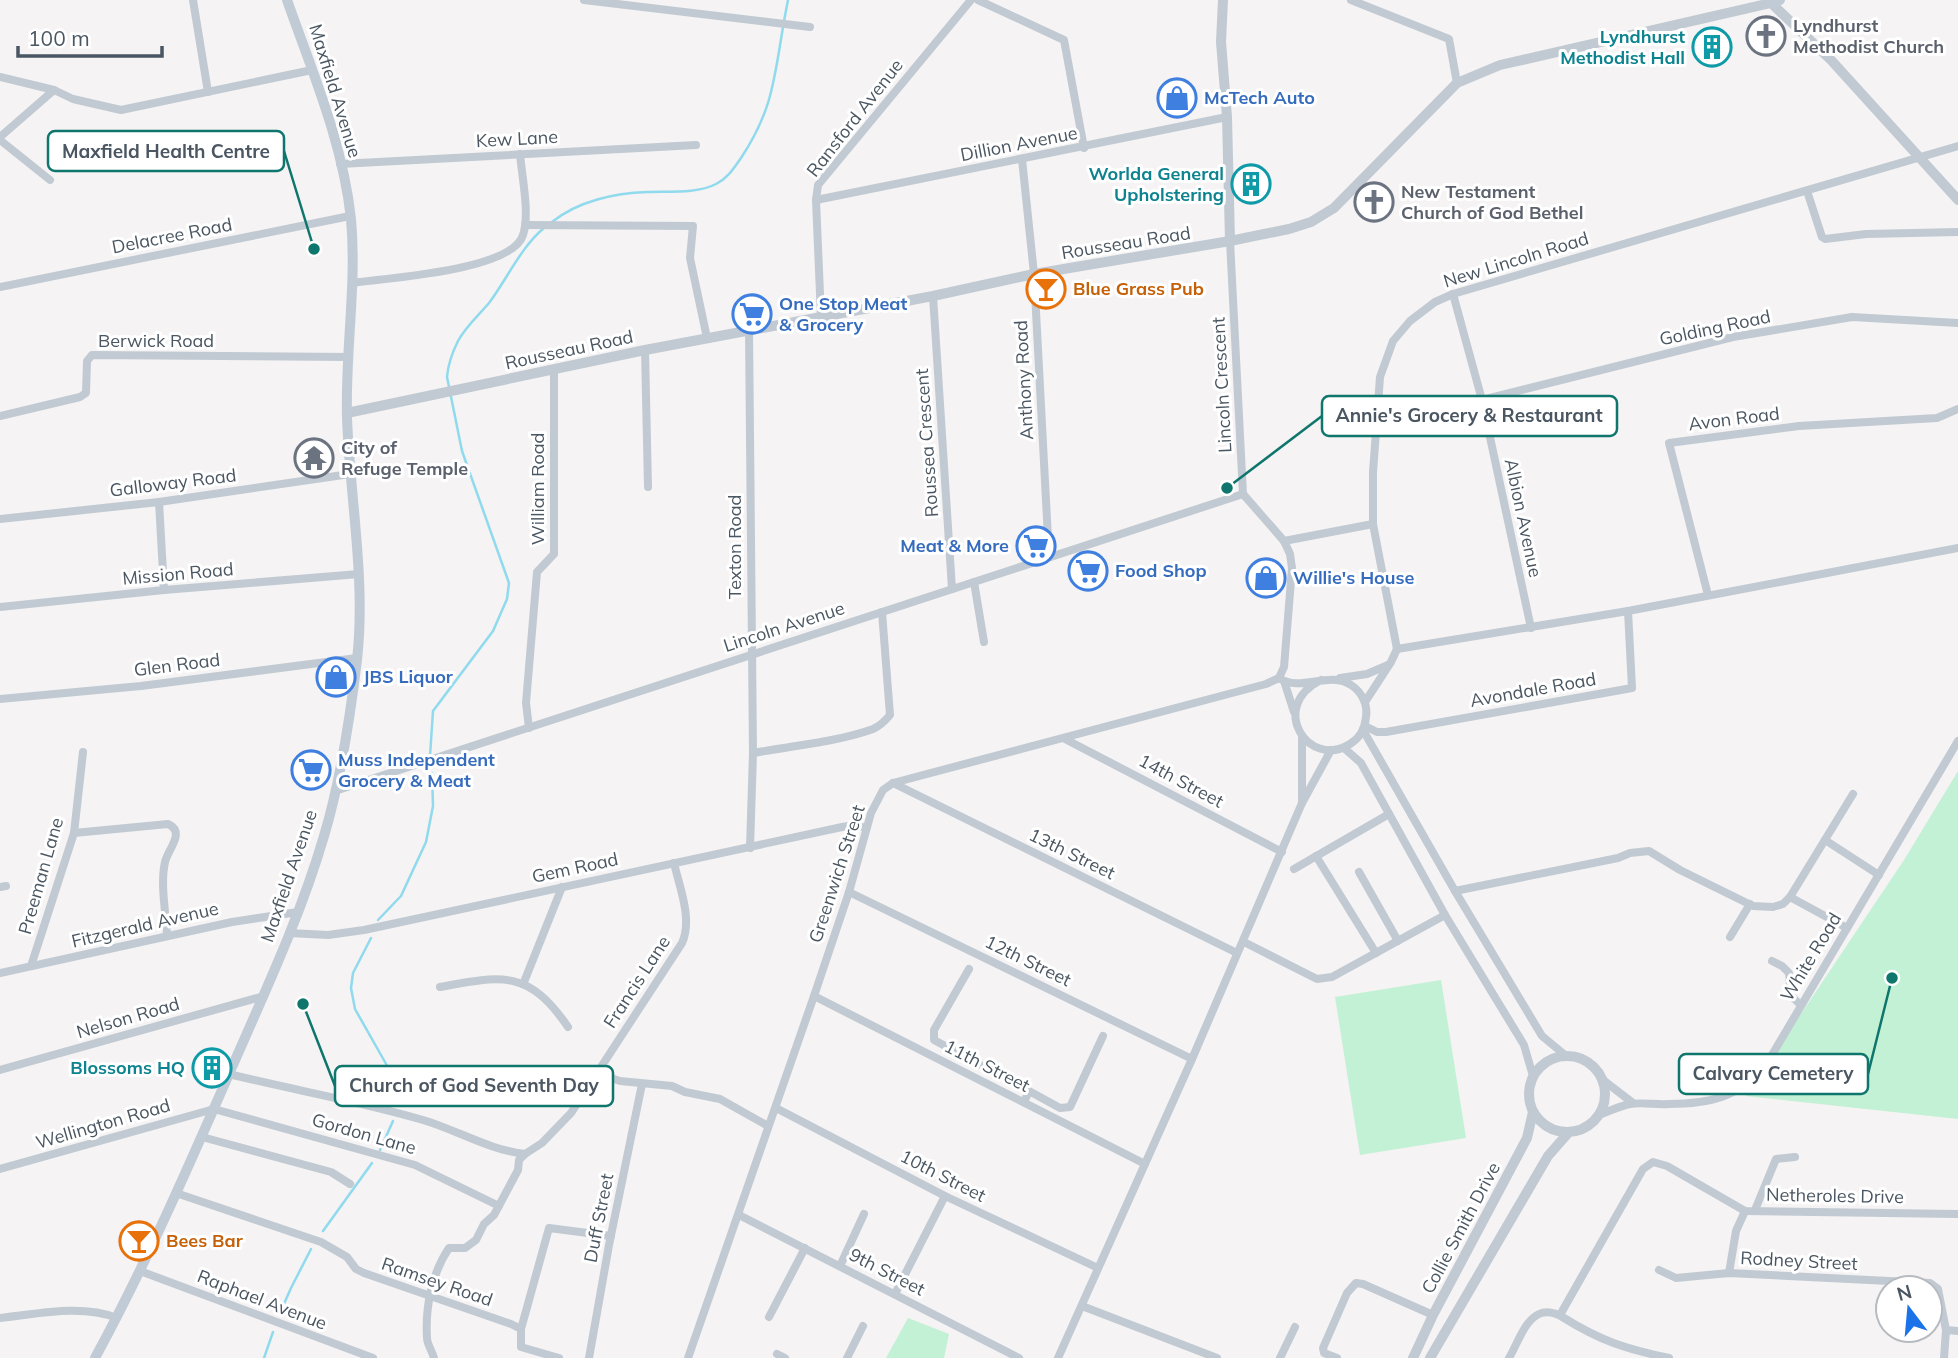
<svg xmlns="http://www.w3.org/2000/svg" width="1958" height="1358" viewBox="0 0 1958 1358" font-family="Mulish,sans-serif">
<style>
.green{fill:#c3f1d5}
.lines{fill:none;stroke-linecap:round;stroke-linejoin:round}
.stream{stroke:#90daee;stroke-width:2.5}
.minor{stroke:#c1cad2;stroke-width:8}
.tertiary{stroke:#c1cad2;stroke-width:10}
.secondary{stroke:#c1cbd6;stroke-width:10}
.labels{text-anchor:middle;stroke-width:6;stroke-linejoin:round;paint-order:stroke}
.worship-label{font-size:18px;font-weight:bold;fill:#5b616d;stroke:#fff;text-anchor:start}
.culture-label{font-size:18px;font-weight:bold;fill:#0d838f;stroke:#fff;text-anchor:end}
.street-label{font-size:18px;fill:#4a5661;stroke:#fff}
.shop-label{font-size:18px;font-weight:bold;fill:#366cbe;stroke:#fff;text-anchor:start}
.food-label{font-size:18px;font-weight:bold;fill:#c56008;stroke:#fff;text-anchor:start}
.leader{fill:none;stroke:#0f766e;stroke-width:2.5}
.callout-dot{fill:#0f766e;stroke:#fff;stroke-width:2.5}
.callout{fill:#fff;stroke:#0f766e;stroke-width:2.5}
.callout-label{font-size:19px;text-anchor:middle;font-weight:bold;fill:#4a5661}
</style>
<rect width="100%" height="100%" fill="#f5f3f3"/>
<g class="green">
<path d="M1958 771V1119L1746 1096 1904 860Z"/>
<path d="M1441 980 1466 1138 1360 1155 1335 997Z"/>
<path d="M908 1318 949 1334 944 1358H886Z"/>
</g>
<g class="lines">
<g class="stream">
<path d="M784 21 788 0"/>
<path d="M552 222C578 201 615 193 647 192 668 191 697 194 716 184 728 178 734 168 741 158 772 111 774 81 783 27"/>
<path d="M430 756 433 711 493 631 507 599 509 583 462 451 447 377C448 364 452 353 458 341 466 326 478 316 489 303 507 279 521 247 544 228"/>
<path d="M378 920 401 896 426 842 433 806 432 773"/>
<path d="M371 938 353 973 351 988 355 1009 394 1078 398 1103"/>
<path d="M380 1150 393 1121"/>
<path d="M323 1231 372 1163"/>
<path d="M280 1313 291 1288 311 1249"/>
<path d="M264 1358 273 1332"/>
</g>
<g class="minor">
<path d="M193 0 208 92"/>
<path d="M584 0 810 27"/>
<path d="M978 0 1064 40 1084 148"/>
<path d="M1351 0 1449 39 1457 83"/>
<path d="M0 77 54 90"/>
<path d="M0 137 54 90 73 99 121 110 312 70"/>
<path d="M0 140 50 180"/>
<path d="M1022 159 1034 274 1049 557"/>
<path d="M340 164 696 145"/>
<path d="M1807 191 1822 237 1825 239 1866 234 1958 232"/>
<path d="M816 200 1227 117"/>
<path d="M525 225 693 226 690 258 707 338"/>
<path d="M1230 241 1243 494 1284 541 1290 554 1292 568 1284 667 1279 678"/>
<path d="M352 283C386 278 512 271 523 235 530 214 522 177 520 154"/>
<path d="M0 287 350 216"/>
<path d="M1453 294 1482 400 1531 628"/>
<path d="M933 296 952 589"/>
<path d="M821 317 816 200 818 185 971 0"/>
<path d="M749 330 753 753 750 848"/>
<path d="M645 350 648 487"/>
<path d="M1482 400 1733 337 1852 317 1958 323"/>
<path d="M0 416 80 397 86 393 87 361 92 355 349 357"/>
<path d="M159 502 164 590"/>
<path d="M0 519 159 502 350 474"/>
<path d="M1284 541 1373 524"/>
<path d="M974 582 984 642"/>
<path d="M1708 595 1669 443 1799 426 1937 418 1958 409"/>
<path d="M0 607 164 590 359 574"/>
<path d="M1397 649 1373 524V472L1380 377 1393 341 1410 321 1435 302 1453 294 1958 146"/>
<path d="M1397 649 1628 611 1958 548"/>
<path d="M1279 678C1301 693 1329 670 1351 685 1362 692 1368 705 1366 717 1365 728 1360 738 1350 744 1309 770 1267 707 1321 680"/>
<path d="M1340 678 1367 674 1388 665"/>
<path d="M1284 681 1294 712"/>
<path d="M0 699 141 686 357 658"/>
<path d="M1365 702 1391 662 1397 649"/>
<path d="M1365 726 1377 732H1386L1632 688 1628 611"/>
<path d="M529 728 526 703 537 572 554 554V369"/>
<path d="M1363 730 1455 891 1542 1036 1565 1055"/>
<path d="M1302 736V803L1331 750"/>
<path d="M1065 739 1282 852"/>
<path d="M1344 748 1361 763 1445 915 1524 1045 1533 1076"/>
<path d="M753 753C791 746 837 742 873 729 880 726 885 721 890 715L882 612"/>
<path d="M893 783 1237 953"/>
<path d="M335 791 1243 494"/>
<path d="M74 833 168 824C186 832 168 849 165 862 160 884 166 913 167 935"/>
<path d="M1825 840 1879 875"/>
<path d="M1316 856 1376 953"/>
<path d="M1294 869 1389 814"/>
<path d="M1359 872 1398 941"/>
<path d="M0 887 6 886"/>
<path d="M1455 891 1618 858 1630 853 1649 851 1680 870 1753 906 1773 907 1783 904 1790 897 1853 794"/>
<path d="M849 892 1192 1059"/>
<path d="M1790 897 1847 928"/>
<path d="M289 933 328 935 364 930 842 827 855 825 866 828"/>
<path d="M1730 937 1750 904"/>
<path d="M1244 942 1317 979 1332 977 1445 915"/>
<path d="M1772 961 1782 966 1789 973C1792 992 1784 991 1801 1005"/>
<path d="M31 966 74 833 83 752"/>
<path d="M969 969 934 1030V1040L1029 1091 1024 1102"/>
<path d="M0 973 232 922 298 912"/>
<path d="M524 982 562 887"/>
<path d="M440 987C503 975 529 970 568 1027"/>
<path d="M814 996 1145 1164"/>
<path d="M0 1070 264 996"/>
<path d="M596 1073 620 1081 672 1086 685 1092 720 1099 768 1126"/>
<path d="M229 1074C293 1090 359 1101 423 1120 457 1130 489 1150 525 1154L542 1143 571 1113 682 943C693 919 679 886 674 863"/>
<path d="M1603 1080 1633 1103"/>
<path d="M1029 1091 1060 1108 1070 1107 1103 1036"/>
<path d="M776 1108 945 1196 1098 1268"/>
<path d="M1599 1115C1609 1111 1620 1106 1630 1104 1642 1102 1656 1105 1669 1104 1709 1104 1740 1097 1766 1065L1958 741"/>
<path d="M202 1137 331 1172 350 1184"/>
<path d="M0 1169 214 1109 415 1165 499 1206"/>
<path d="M176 1193 321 1242 347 1257 356 1269 364 1273 511 1324 521 1329V1347L559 1358"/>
<path d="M1755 1210 1776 1159 1795 1157"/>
<path d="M739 1215 1019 1358"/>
<path d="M840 1266 864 1214"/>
<path d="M1659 1270 1676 1278 1729 1273 1930 1283 1938 1289 1946 1330"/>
<path d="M140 1271 373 1358"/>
<path d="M1729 1273 1736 1231 1745 1211"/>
<path d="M895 1294 945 1196"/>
<path d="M1082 1306 1217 1358"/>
<path d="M1560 1315 1643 1169 1653 1162 1667 1166 1745 1211 1958 1214"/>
<path d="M769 1317 805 1248"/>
<path d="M0 1318C38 1314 81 1304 117 1318"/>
<path d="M521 1329 549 1228 611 1236"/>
<path d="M777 1354 785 1358"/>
<path d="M434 1358C432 1351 427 1344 427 1338 425 1307 432 1273 449 1248H465L476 1240 484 1224 494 1215 518 1170 519 1160 525 1154"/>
<path d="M589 1358 609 1245 642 1084"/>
<path d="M688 1358 814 996 849 892 871 813 883 790 893 783 1266 684 1279 678"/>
<path d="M847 1358 863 1326"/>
<path d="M1058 1358 1192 1059 1302 803"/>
<path d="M1280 1358 1295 1327"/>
<path d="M1337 1358 1324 1353 1323 1348 1347 1293 1356 1283 1363 1284 1433 1315"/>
<path d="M1509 1358C1517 1345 1524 1321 1539 1314 1548 1310 1556 1313 1564 1318 1601 1341 1626 1349 1669 1358"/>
<path d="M1944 1358 1946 1330 1958 1331"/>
</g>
<g class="tertiary">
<path d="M1223 0 1221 42 1227 117 1230 241"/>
<path d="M347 413 645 350 933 296 1034 274 1230 241 1289 229 1311 222 1334 208 1457 83 1500 65 1771 3 1831 60 1958 200"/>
<circle cx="1567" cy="1094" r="38"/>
<path d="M1413 1358 1433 1315 1527 1138 1533 1112"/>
<path d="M1430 1358 1548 1156 1569 1132"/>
</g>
<g class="secondary">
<path d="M1768 0 1771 3 1780 0"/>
<path d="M95 1358C145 1266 187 1170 229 1074 263 996 300 918 324 836 341 780 350 718 357 660 366 580 350 499 347 418 345 352 357 285 351 219 343 143 312 71 287 0"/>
</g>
</g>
<defs>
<g id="church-ring" transform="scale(2.0125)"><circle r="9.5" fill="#fff" stroke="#6b7280" stroke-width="1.5"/><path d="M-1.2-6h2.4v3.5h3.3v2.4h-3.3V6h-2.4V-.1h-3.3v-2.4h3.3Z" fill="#6b7280"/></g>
<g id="building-ring" transform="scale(2.0125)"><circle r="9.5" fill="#fff" stroke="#0f9aa8" stroke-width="1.5"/><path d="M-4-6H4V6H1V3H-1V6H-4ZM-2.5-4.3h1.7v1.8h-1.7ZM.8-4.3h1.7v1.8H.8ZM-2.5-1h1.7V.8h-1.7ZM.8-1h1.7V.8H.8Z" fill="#0f9aa8"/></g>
<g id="shop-ring" transform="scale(2.0125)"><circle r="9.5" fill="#fff" stroke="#3f7fe0" stroke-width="1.5"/><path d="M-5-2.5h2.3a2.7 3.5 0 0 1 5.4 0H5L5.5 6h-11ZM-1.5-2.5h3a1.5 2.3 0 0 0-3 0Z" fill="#3f7fe0"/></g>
<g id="bar-ring" transform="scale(2.0125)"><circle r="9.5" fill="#fff" stroke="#e8710a" stroke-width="1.5"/><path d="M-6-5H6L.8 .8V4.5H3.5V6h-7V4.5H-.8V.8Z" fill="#e8710a"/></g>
<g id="supermarket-ring" transform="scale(2.0125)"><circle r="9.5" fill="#fff" stroke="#3f7fe0" stroke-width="1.5"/><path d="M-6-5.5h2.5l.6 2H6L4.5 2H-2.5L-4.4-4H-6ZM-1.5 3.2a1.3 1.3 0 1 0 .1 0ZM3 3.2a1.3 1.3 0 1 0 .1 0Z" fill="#3f7fe0"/></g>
<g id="temple-ring" transform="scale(2.0125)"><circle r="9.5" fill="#fff" stroke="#6b7280" stroke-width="1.5"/><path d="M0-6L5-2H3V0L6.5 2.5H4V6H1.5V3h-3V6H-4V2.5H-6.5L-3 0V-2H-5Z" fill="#6b7280"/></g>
</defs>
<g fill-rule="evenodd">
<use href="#church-ring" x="1766" y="36"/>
<use href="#building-ring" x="1712" y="47"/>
<use href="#shop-ring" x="1177" y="98"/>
<use href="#building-ring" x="1251" y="184"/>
<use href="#church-ring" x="1374" y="202"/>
<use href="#bar-ring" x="1046" y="289"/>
<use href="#supermarket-ring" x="752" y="314"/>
<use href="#temple-ring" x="314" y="458"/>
<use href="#supermarket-ring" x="1036" y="546"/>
<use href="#supermarket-ring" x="1088" y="571"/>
<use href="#shop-ring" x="1266" y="578"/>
<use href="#shop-ring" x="336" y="677"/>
<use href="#supermarket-ring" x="311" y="770"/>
<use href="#building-ring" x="212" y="1068"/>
<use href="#bar-ring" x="139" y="1241"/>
</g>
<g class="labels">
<g class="worship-label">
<text x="1793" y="32">Lyndhurst<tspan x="1793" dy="21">Methodist Church</tspan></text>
<text x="1401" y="198">New Testament<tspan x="1401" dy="21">Church of God Bethel</tspan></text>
<text x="341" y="454">City of<tspan x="341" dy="21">Refuge Temple</tspan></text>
</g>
<g class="culture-label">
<text x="1685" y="43">Lyndhurst<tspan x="1685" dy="21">Methodist Hall</tspan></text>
<text x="1224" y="180">Worlda General<tspan x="1224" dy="21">Upholstering</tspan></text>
<text x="185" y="1074">Blossoms HQ</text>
</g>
<g class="street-label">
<text transform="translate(335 91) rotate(73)" y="6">Maxfield Avenue</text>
<text transform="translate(855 118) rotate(-52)" y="6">Ransford Avenue</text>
<text transform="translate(517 139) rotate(-3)" y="6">Kew Lane</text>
<text transform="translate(1019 144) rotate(-11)" y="6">Dillion Avenue</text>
<text transform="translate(172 236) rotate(-11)" y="6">Delacree Road</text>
<text transform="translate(1126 243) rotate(-9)" y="6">Rousseau Road</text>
<text transform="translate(1516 260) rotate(-17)" y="6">New Lincoln Road</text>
<text transform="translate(1715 328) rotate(-12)" y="6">Golding Road</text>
<text x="156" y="347">Berwick Road</text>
<text transform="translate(569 350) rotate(-12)" y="6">Rousseau Road</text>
<text transform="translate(1024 380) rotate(-93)" y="6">Anthony Road</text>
<text transform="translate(1222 385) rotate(-93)" y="6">Lincoln Crescent</text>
<text transform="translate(1734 419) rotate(-7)" y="6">Avon Road</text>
<text transform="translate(927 443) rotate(-94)" y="6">Roussea Crescent</text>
<text transform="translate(173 483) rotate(-7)" y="6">Galloway Road</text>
<text transform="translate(538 489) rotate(-90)" y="6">William Road</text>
<text transform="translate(1523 518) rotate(78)" y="6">Albion Avenue</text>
<text transform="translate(735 547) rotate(-90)" y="6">Texton Road</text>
<text transform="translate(178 574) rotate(-5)" y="6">Mission Road</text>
<text transform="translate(784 627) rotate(-18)" y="6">Lincoln Avenue</text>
<text transform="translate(177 665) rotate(-7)" y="6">Glen Road</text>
<text transform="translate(1533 690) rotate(-10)" y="6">Avondale Road</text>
<text transform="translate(1181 781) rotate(28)" y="6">14th Street</text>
<text transform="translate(1072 854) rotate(26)" y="6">13th Street</text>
<text transform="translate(575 868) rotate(-12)" y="6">Gem Road</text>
<text transform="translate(837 874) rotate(-72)" y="6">Greenwich Street</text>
<text transform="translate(41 876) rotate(-74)" y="6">Preeman Lane</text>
<text transform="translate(289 876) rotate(-71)" y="6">Maxfield Avenue</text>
<text transform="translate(145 925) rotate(-13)" y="6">Fitzgerald Avenue</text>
<text transform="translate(1811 957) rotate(-59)" y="6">White Road</text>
<text transform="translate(1028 961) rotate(26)" y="6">12th Street</text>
<text transform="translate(637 982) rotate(-57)" y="6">Francis Lane</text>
<text transform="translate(128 1018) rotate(-16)" y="6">Nelson Road</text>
<text transform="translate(987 1066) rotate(27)" y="6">11th Street</text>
<text transform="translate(103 1124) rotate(-16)" y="6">Wellington Road</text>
<text transform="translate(364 1134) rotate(16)" y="6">Gordon Lane</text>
<text transform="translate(943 1176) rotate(27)" y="6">10th Street</text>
<text transform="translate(1835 1196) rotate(1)" y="6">Netheroles Drive</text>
<text transform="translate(599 1218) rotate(-79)" y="6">Duff Street</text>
<text transform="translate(1461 1228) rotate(-62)" y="6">Collie Smith Drive</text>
<text transform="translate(1799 1261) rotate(3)" y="6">Rodney Street</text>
<text transform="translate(887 1272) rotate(27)" y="6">9th Street</text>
<text transform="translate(437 1282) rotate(19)" y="6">Ramsey Road</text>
<text transform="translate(262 1300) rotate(21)" y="6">Raphael Avenue</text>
</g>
<g class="shop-label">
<text x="1204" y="104">McTech Auto</text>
<text x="779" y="310">One Stop Meat<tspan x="779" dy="21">&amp; Grocery</tspan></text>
<text x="1009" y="552" text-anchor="end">Meat &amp; More</text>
<text x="1115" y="577">Food Shop</text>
<text x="1293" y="584">Willie's House</text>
<text x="363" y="683">JBS Liquor</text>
<text x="338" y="766">Muss Independent<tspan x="338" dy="21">Grocery &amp; Meat</tspan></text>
</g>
<g class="food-label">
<text x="1073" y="295">Blue Grass Pub</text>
<text x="166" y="1247">Bees Bar</text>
</g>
</g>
<path class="leader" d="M314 249L284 151M1227 488L1322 416M1892 978L1868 1074M303 1004L335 1086"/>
<g class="callout-dot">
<circle cx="314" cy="249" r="7"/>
<circle cx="1227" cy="488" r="7"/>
<circle cx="1892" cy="978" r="7"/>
<circle cx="303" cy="1004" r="7"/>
</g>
<g class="callout">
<rect x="48" y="131" width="236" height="40" rx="7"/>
<rect x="1322" y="396" width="295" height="40" rx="7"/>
<rect x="1679" y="1054" width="189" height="40" rx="7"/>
<rect x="335" y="1066" width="278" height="40" rx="7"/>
</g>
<g class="callout-label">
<text x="166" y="158">Maxfield Health Centre</text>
<text x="1469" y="422">Annie's Grocery &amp; Restaurant</text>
<text x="1773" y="1080">Calvary Cemetery</text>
<text x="474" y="1092">Church of God Seventh Day</text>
</g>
<g transform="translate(1909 1309) rotate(344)"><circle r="33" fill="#ffffff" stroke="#b7bbc0" stroke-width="2"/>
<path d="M0-5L12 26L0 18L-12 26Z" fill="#1a73e8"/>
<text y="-10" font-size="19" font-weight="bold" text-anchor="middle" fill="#4a5661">N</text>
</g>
<path d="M18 46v10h144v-10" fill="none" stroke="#4a5661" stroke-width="3.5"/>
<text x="28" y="46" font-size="21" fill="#4a5661" stroke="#ffffff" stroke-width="5" paint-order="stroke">100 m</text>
</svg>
